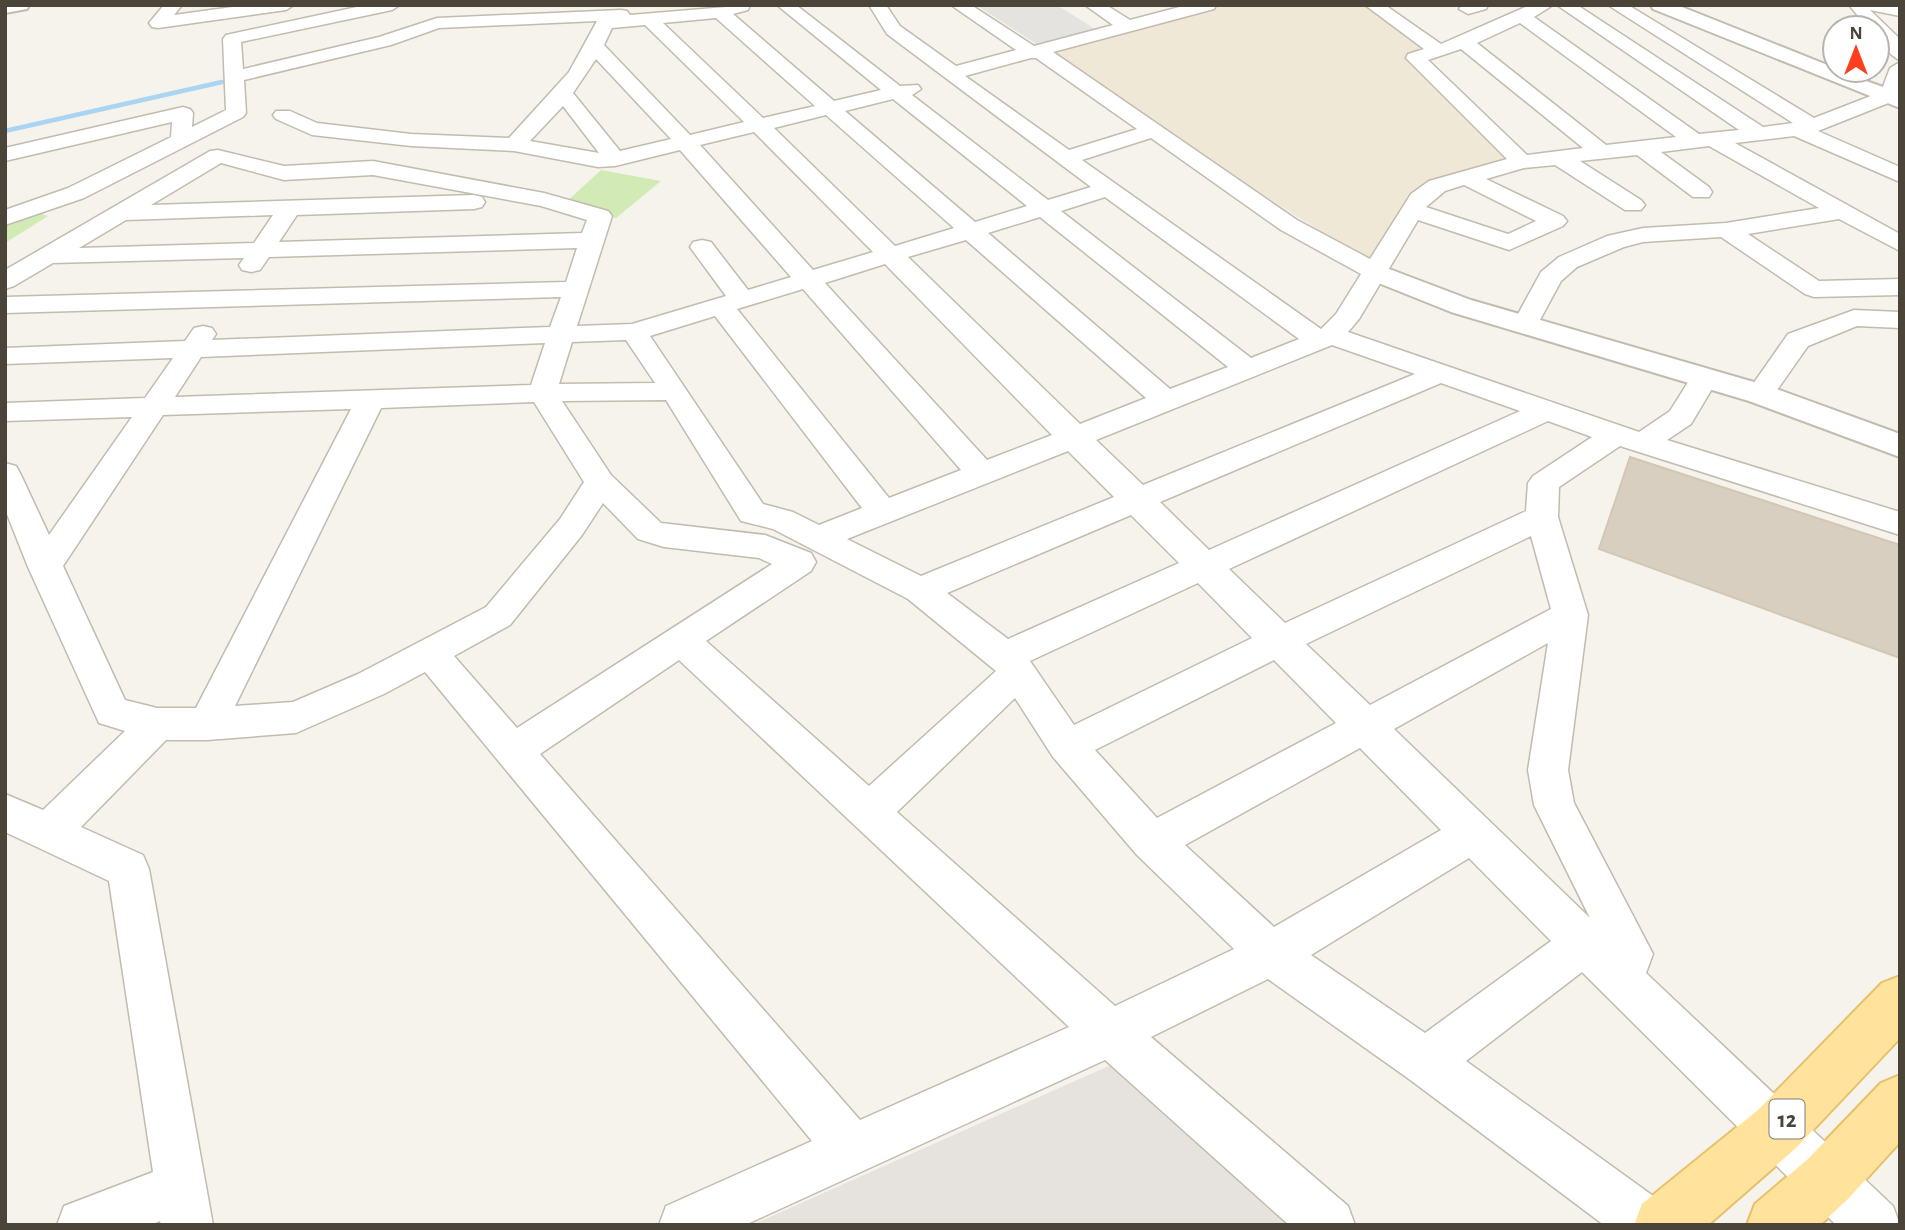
<svg xmlns="http://www.w3.org/2000/svg" width="1905" height="1230" viewBox="0 0 1905 1230" font-family="'Alegreya Sans',sans-serif">
<style>
.industrial{fill:#e6e2dd}
.education{fill:#efe8d6}
.green{fill:#d2eab5}
.parking{fill:#e5e3e0}
.lines{fill:none;stroke-linecap:round;stroke-linejoin:round}
.stream{stroke:#a9d4f2;stroke-width:4.5}
.building{fill:#d8cfc1;stroke:#d3c7b4;stroke-width:2}
.minor-casing{stroke:#c2bbae;stroke-width:3}
.tertiary-casing{stroke:#c2bbae;stroke-width:4}
.primary-casing{stroke:#e6c16a;stroke-width:4}
.minor{fill:#fff;fill-rule:evenodd}
.tertiary{fill:#fff;fill-rule:evenodd}
.primary{fill:#ffe39c;fill-rule:evenodd}
.labels{text-anchor:middle;stroke-width:5;stroke-linejoin:round;paint-order:stroke}
.shield{fill:#fff;stroke:#817c74;stroke-width:2}
.shield-label{font-size:23px;font-weight:bold;fill:#4b4439}
</style>
<rect width="100%" height="100%" fill="#f6f3ec"/>
<path class="industrial" d="M1113 1064 1288 1225H752Z"/>
<path class="education" d="M1218 5H1367L1428 49 1409 54 1508 159 1431 181 1404 202 1377 258H1364L1255 190 1247 189 1052 51Z"/>
<g class="green">
<path d="M601 170 661 181 616 218 563 205Z"/>
<path d="M39 213 48 216 5 243V227Z"/>
</g>
<path class="parking" d="M976 5H1057L1098 31 1038 45Z"/>
<g class="lines">
<g class="stream">
<path d="M710 9 732 5"/>
<path d="M5 131 222 82"/>
</g>
</g>
<path class="building" d="M1630 457 1900 545V658L1599 549Z"/>
<g class="lines">
<g class="minor-casing">
<g id="minor">
<path d="M164 5H182L174 15 247 5H294L286 10 158 28 152 27 149 23Z"/>
<path d="M366 5H400L392 10 241 42 243 69 379 37 437 18 621 10 627 11 630 15 750 5 748 10 733 14 834 101 881 90 777 5H796L900 86 918 85 921 89 912 95 1048 200 1091 187 887 34 869 5H886L900 26 956 66 1016 50 951 5H971L1034 46 1113 25 1085 5H1106L1130 20 1187 5H1216L1214 9 1053 52 1297 220 1370 259 1411 194 1429 181 1507 159 1406 58 1408 54 1424 49 1365 5H1385L1441 44 1530 5H1553L1534 17 1699 134 1739 130 1557 5H1577L1763 127 1793 123 1608 5H1628L1814 118 1881 92 1890 68 1900 62V94L1896 100 1818 131 1900 167V182L1794 136 1735 143 1900 234V251L1839 219 1748 234 1819 281 1900 279V295L1814 297 1805 294 1721 237 1643 242 1624 247 1577 267 1561 281 1534 331 1525 333 1516 331 1512 325 1541 272 1559 257 1607 236 1643 228 1726 223 1819 208 1709 146 1661 152 1709 187 1712 192 1709 197H1693L1637 155 1580 161 1641 200 1645 205 1641 210H1625L1555 165 1524 168 1486 179 1563 216 1567 221 1563 226 1509 250 1418 220 1359 319 1348 332 1639 432 1670 411 1695 371 1705 369 1715 371 1719 377 1691 424 1667 440 1900 512V535L1620 446 1559 487 1558 517 1588 615 1568 770 1574 803 1653 954 1646 973 1893 1206 1900 1225H1836L1582 972 1466 1061 1667 1206 1674 1225H1604L1409 1079 1268 979 1151 1037 1348 1206 1355 1225H1289L1105 1060 745 1225H659L666 1206 812 1141 425 672 384 694 296 733 207 740H166L81 827 143 855 149 869 213 1225H161L160 1221 150 1225H57L64 1206 153 1172 109 881 5 832V794L43 810 125 731 99 723 28 567 5 509V463L16 466 20 473 49 535 132 417 5 421V403L145 398 173 358 5 364V348L185 341 194 328 203 326 212 328 216 334 212 340 550 327 561 297 5 313V297L566 282 577 248 269 257 260 270 251 272 242 270 239 265 244 258 53 263 14 286 5 289V270L210 151 218 150 284 166 373 161 544 193 608 211 612 216 577 326 632 324 726 296 690 247 693 242 702 240 711 242 748 290 791 277 680 150 615 166 598 167 514 151 411 146 312 135 276 119 273 115 276 111H290L317 123 411 134 509 138 569 72 597 21 439 28 391 45 244 80 246 113 243 117 84 198 5 225V210L68 188 171 137 172 122 5 161V148L183 107 190 109 193 113 192 127 226 110 223 39 226 35ZM716 18 815 106 763 118 663 23ZM1520 23 1676 137 1606 145 1477 43ZM645 25 744 122 690 135 604 45 612 28ZM1461 49 1583 148 1527 155 1428 60ZM1031 58H1036L1137 129 1069 150 965 76ZM596 59 671 139 620 151 573 93ZM893 99 1027 206 975 222 845 111ZM563 106 599 153 530 141ZM826 115 954 228 895 246 774 128ZM754 132 873 252 813 270 700 145ZM1151 138 1281 230 1361 274 1336 314 1321 329 1082 160ZM221 163 284 180 373 175 541 206 587 220 582 233 279 242 297 215 474 209 482 207 485 202 482 197 474 195 151 205ZM1464 185 1536 221 1508 234 1426 207 1445 191ZM1105 197 1299 339 1251 358 1061 211ZM273 215 254 243 79 248 126 220ZM1040 217 1228 367 1170 389 988 233ZM966 240 1146 398 1080 424 908 257ZM885 264 1052 435 987 460 825 283ZM803 289 961 470 889 498 737 309ZM715 316 862 508 819 525 793 512 763 504 650 336ZM626 340 655 383 559 384 572 342ZM545 343 531 385 175 397 201 357ZM1332 345 1415 374 1143 485 1096 440ZM1441 383 1520 411 1209 550 1160 502ZM666 400 741 521 773 529 908 599 996 671 869 786 706 641 811 571 816 562 811 553 765 535 661 523 611 475 562 401ZM534 402 584 482 560 519 486 607 358 674 293 702 235 706 381 408ZM351 409 196 708H157L125 700 63 566 163 415ZM1548 421 1592 437 1533 476 1528 483 1526 511 1285 623 1229 569ZM1068 451 1114 497 921 576 847 539ZM603 503 638 539 664 547 759 558 772 564 517 728 454 656 510 625 582 535ZM1131 515 1179 563 1008 639 947 593ZM1531 536 1551 609 1370 705 1306 644ZM1198 583 1252 638 1074 725 1030 661ZM1548 643 1528 770 1534 805 1590 918 1394 729ZM679 660 1069 1027 860 1120 540 754ZM1274 660 1336 723 1157 818 1095 750ZM1015 698 1053 757 1137 855 1234 949 1115 1006 897 812ZM1360 748 1441 830 1274 927 1185 845ZM1469 858 1551 941 1425 1033 1311 955Z"/>
<path d="M1462 5H1488L1486 9 1468 14 1459 9Z"/>
<path d="M1849 5 1900 6V16L1870 10 1900 39V60C1890 57 1877 38 1877 28H1868Z"/>
<path d="M1854 310 1900 312V328L1857 326 1808 346 1770 400 1760 403 1750 400 1746 394 1788 334Z"/>
</g>
</g>
<g class="tertiary-casing">
<g id="tertiary">
<path d="M5 5H29L27 9 5 13Z"/>
<path d="M1651 5H1677L1835 68V70L1900 93V108L1653 9Z"/>
<path d="M1376 264 1471 300 1771 387 1900 434V457L1749 401 1451 312 1366 278 1362 272 1366 266Z"/>
</g>
</g>
<g class="primary-casing">
<g id="primary">
<path d="M1900 976V1038L1796 1148 1708 1225H1634L1642 1204 1758 1110 1882 983Z"/>
<path d="M1900 1075V1142L1848 1199 1820 1225H1747L1755 1204 1808 1159 1881 1083Z"/>
</g>
</g>
<use href="#minor" class="minor"/>
<use href="#tertiary" class="tertiary"/>
<use href="#primary" class="primary"/>
</g>
<g class="labels">
<rect class="shield" x="1769.5" y="1099.5" width="35" height="39" rx="5"/>
<g class="shield-label">
<text x="1787" y="1127">12</text>
</g>
</g>
<rect width="1905" height="1230" fill="none" stroke="#4b4439" stroke-width="14"/>
<g transform="translate(1856 49)"><circle r="33" fill="#ffffff" stroke="#b7b4b0" stroke-width="2"/>
<path d="M0-5L12 26L0 18L-12 26Z" fill="#fc3f1d"/>
<text y="-10" font-size="19" font-weight="bold" text-anchor="middle" fill="#4b4439">N</text>
</g>
</svg>
